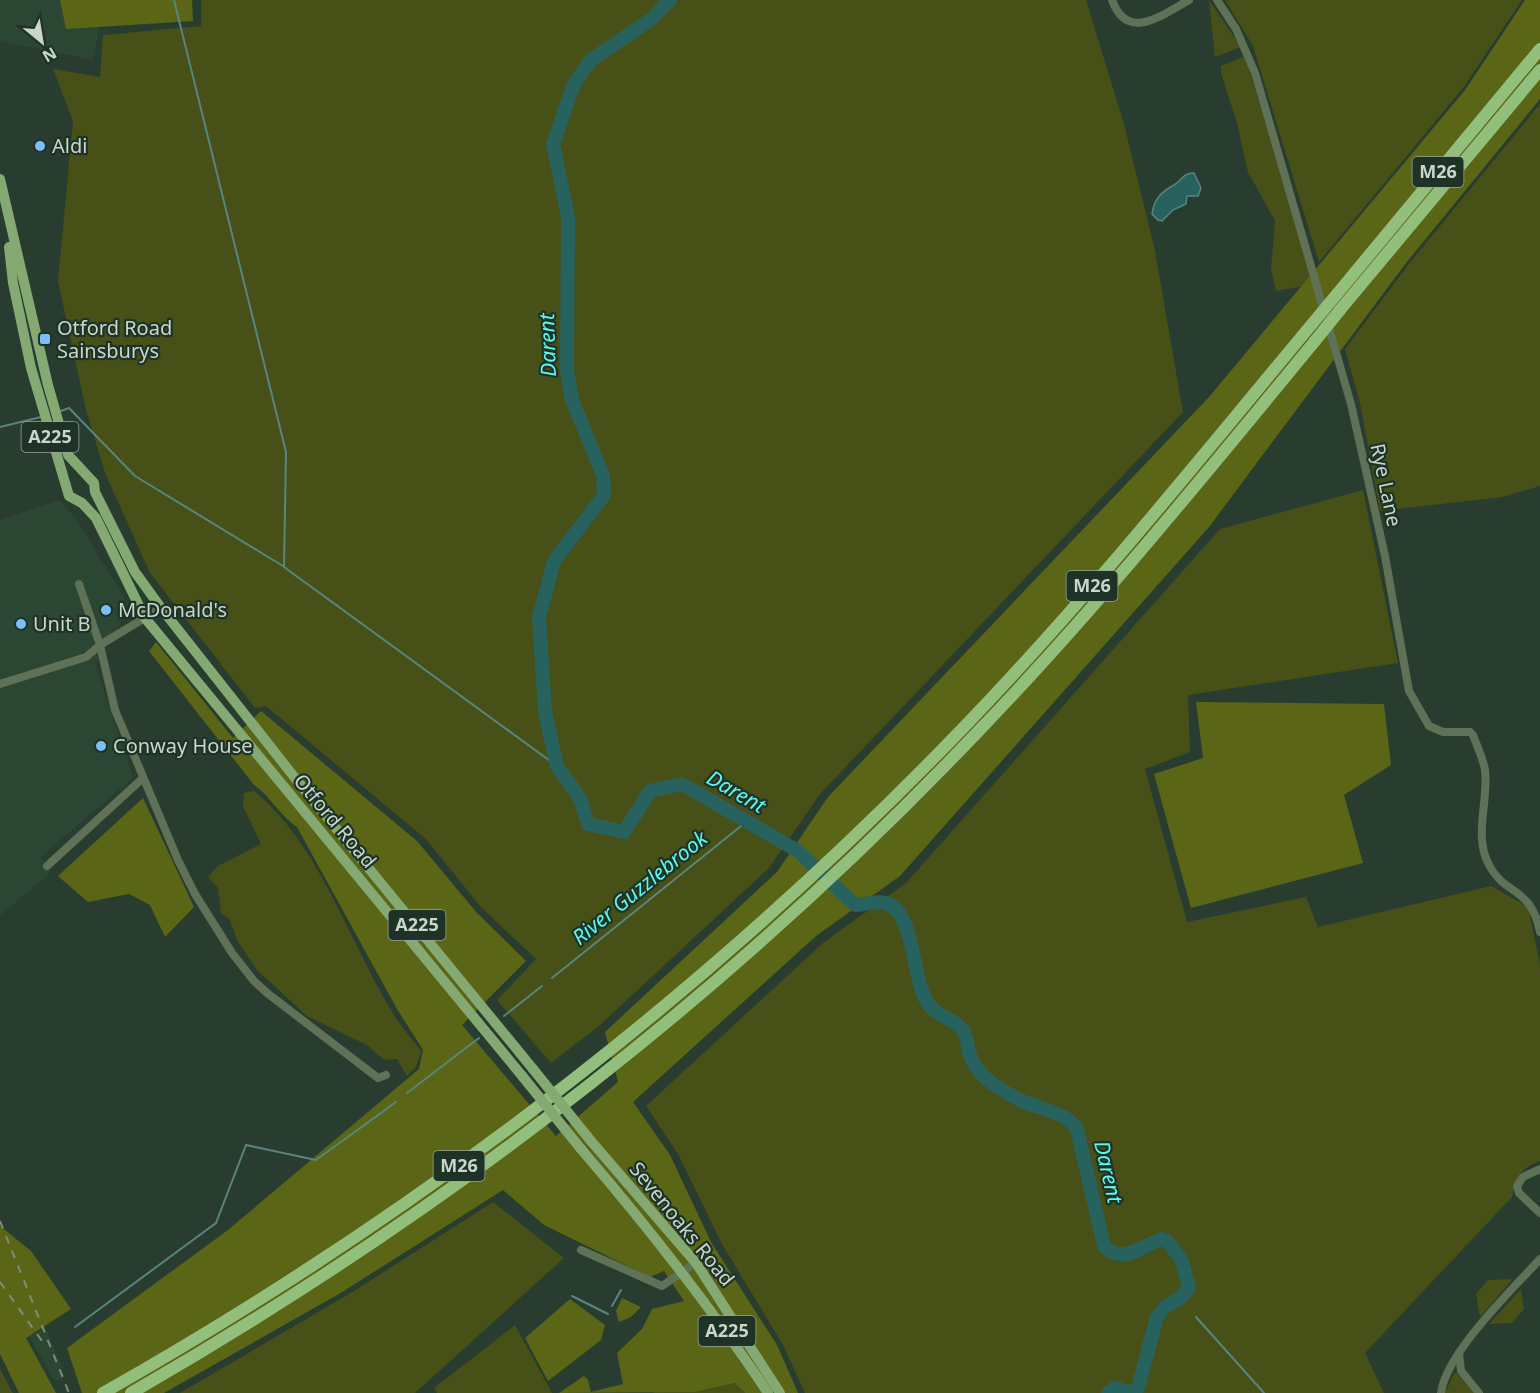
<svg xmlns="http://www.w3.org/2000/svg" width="1540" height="1393" viewBox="0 0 1540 1393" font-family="'Noto Sans',sans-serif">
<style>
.built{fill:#2b4734}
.green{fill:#475017}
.forest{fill:#5a6616}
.water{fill:#28625f;stroke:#588580;stroke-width:1.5}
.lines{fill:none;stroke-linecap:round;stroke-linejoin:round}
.stream{stroke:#588580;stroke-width:2}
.river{stroke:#28625f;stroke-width:14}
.minor{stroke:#5f7157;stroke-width:8}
.major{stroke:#84a973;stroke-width:10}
.highway{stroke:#93bf7d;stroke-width:12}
.rail{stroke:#7c8c81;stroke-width:2;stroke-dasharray:8 8;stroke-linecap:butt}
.major-bridge{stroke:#84a973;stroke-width:10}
.highway-bridge{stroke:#93bf7d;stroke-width:12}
.poi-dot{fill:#7bbef8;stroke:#1e3325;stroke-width:2}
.labels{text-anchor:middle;stroke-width:4.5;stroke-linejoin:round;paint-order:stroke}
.shield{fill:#1e3325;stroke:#96a59b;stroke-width:1.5}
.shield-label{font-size:18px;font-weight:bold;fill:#c9d6cd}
.poi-label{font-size:20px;fill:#c9d6cd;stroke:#1e3325;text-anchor:start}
.street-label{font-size:20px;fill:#c9d6cd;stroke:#1e3325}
.water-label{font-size:21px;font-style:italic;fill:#5af8f1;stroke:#1e3325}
</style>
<rect width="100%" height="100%" fill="#283d2f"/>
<g class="built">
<path d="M0 0H89L101 18 93 60 0 41Z"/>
<path d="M60 500 77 520 130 607 95 664 133 778 40 857 51 872 0 915V520Z"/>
<path d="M45 1326 66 1377 55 1381 29 1336Z"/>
</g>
<g class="green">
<path d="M201 0H1086L1124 124 1155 251 1183 412 820 794 769 868 599 1026 551 1063 497 1000 536 959 480 906 426 839 266 706 255 708 150 573 105 473 86 410 58 281 73 121 53 69 100 77 103 35 201 26Z"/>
<path d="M1209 0 1241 47 1215 57Z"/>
<path d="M1225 0H1522L1463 88 1319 262 1253 46Z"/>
<path d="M1245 56 1314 284 1276 291 1271 269 1275 221 1248 172 1237 123 1221 73V66Z"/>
<path d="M1540 104V486L1502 497 1380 511 1360 403 1345 349 1408 265Z"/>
<path d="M1363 490 1398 663 1188 695 1190 752 1145 769 1187 922 1306 897 1318 927 1491 886 1528 907 1540 964V1161C1522 1166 1515 1180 1512 1197L1365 1353 1384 1393H805L783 1345 722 1244 678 1154 646 1106 823 943 906 883 1220 529Z"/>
<path d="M254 791C319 844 348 939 391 1010 399 1024 411 1038 421 1051L416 1067 407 1076 397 1059 384 1060 367 1045 307 1016 257 970 237 940 230 920 221 913 218 888 208 877 218 866 261 844 243 806 244 793Z"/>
<path d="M493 1202 564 1258 415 1393H180L354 1291Z"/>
<path d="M1513 1279 1480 1317 1476 1294 1488 1280Z"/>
<path d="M1521 1289 1524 1309 1512 1323 1489 1324Z"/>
<path d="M515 1325 552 1393H437L434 1388Z"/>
<path d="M0 1369 13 1393H0Z"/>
<path d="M1454 1373H1457L1474 1393H1445Z"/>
<path d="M735 1383 745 1393H653L656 1391 695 1392Z"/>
</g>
<g class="forest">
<path d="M60 0H192L193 21 66 29Z"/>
<path d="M1525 0H1540V99L1406 263 1209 527 900 876 816 936 633 1102 670 1155 711 1242 777 1345 798 1393H745L735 1383 695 1392 559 1393 584 1376 588 1380 591 1392 623 1384 617 1353 642 1329 652 1309 684 1301 664 1271 650 1277 544 1225 503 1190 339 1294 164 1393H82L67 1348 228 1230 419 1069 423 1050 397 1009 297 827C280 816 271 797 254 785L149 651 156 642 233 738 261 711 417 841 477 913 526 961 462 1025 556 1136 618 1082 605 1032 777 872 828 797 1209 397 1465 90Z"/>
<path d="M1196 702 1384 704 1391 765 1344 795 1363 863 1191 908 1154 774 1203 758Z"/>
<path d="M143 798 194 907 165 937 150 905 129 894 88 902 58 876Z"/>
<path d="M0 1226 31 1251 71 1309 26 1338 56 1393H19L0 1354Z"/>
<path d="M622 1298 641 1307 631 1317 619 1322 616 1311Z"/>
<path d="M570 1299 605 1325 601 1340 548 1381 525 1338Z"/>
</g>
<path class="water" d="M1194 173 1201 188 1198 196H1187L1186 204 1173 210 1162 221 1158 220 1152 214C1154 199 1161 192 1174 185 1182 180 1183 173 1194 173Z"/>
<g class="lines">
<g class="stream">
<path d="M174 0 286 452 284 567 557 766"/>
<path d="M58 412 69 408 135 476 283 566"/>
<path d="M0 427 41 417"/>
<path d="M552 978 746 822"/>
<path d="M504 1016 542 986"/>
<path d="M407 1093 479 1038"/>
<path d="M572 1296 608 1314"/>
<path d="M612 1306 621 1290"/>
<path d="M1196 1317 1264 1393"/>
<path d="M75 1327 216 1223 246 1145 316 1160 396 1102"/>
</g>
<path class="river" d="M670 0 653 18 591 60 574 84 553 144 568 217 567 370 572 400 603 475 604 495 554 561 539 617 545 712 557 766 580 798 588 824 624 832 650 791 682 784 798 851 855 905C866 905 876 900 886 903 916 912 911 981 929 1005 938 1017 953 1018 962 1029 968 1036 967 1047 970 1055 977 1077 1001 1090 1020 1100 1038 1109 1065 1111 1077 1129L1104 1246C1124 1266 1141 1245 1162 1239L1168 1242 1181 1259 1189 1287 1183 1296 1165 1307 1157 1317 1138 1388 1131 1393 1115 1388 1108 1393"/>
<g class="minor">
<path d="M1112 0C1127 42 1161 16 1189 0"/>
<path d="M1217 0 1236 29 1255 73 1351 404 1385 556 1409 691 1429 726 1443 732H1470L1473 735C1477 746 1483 758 1485 770 1489 800 1473 836 1489 865 1505 896 1531 886 1540 932"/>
<path d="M79 584 100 645 115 710 178 860 195 894 232 953 254 981 267 993 378 1078 386 1075"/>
<path d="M0 684 86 657 100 645 161 608"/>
<path d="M47 866 143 778"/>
<path d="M1540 1169 1523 1177 1517 1186 1519 1193 1540 1213"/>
<path d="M581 1250 662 1286 696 1263"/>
<path d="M1459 1353 1461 1371 1479 1393"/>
<path d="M1441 1393C1446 1353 1512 1290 1540 1259"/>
</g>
<g class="major">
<path d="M0 179 48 385 68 455 94 483 95 492 135 572 161 608 299 783 533 1069"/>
<path d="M9 247 13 283 31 368 69 496 82 503 96 518 145 618 523 1077"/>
<path d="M591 1141 696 1263 780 1393"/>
<path d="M581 1149C648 1227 711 1307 768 1393"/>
</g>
<g class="highway">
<path d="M1337 294 1540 49"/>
<path d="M1340 310 1540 70"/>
<path d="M103 1393C421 1213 711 990 965 726 1088 598 1199 460 1312 324"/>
<path d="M131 1393C439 1216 723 998 969 741 1092 614 1203 477 1315 341"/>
</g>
<g class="rail">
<path d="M0 1221 69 1393"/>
<path d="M0 1282 42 1341"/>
</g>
<g class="major-bridge">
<path d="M533 1069 591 1141"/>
<path d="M523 1077 581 1149"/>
</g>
<g class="highway-bridge">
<path d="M1312 324 1337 294"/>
<path d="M1315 341 1340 310"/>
</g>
</g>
<g class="poi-dot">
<circle cx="40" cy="146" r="6"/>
<rect x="39" y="333" width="12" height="12" rx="3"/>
<circle cx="106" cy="610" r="6"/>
<circle cx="21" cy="624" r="6"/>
<circle cx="101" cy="746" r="6"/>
</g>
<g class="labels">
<g class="shield">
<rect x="1412.5" y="157" width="51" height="30" rx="4.5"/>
<rect x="21.5" y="422" width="57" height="30" rx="4.5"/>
<rect x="1066.5" y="571" width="51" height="30" rx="4.5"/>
<rect x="388.5" y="910" width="57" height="30" rx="4.5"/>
<rect x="433.5" y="1151" width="51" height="30" rx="4.5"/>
<rect x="698.5" y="1316" width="57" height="30" rx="4.5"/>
</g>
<g class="shield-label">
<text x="1438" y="178">M26</text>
<text x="50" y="443">A225</text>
<text x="1092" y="592">M26</text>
<text x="417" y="931">A225</text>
<text x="459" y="1172">M26</text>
<text x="727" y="1337">A225</text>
</g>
<g class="poi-label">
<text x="52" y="153">Aldi</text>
<text x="57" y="335">Otford Road<tspan x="57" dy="23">Sainsburys</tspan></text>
<text x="118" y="617">McDonald's</text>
<text x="33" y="631">Unit B</text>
<text x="113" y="753">Conway House</text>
</g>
<g class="street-label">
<text transform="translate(1386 485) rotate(78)" y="7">Rye Lane</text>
<text transform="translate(335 821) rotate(50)" y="7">Otford Road</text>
<text transform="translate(682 1224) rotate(51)" y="7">Sevenoaks Road</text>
</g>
<g class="water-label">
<text transform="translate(548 345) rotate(-92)" y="7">Darent</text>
<text transform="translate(736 792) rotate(30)" y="7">Darent</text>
<text transform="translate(640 888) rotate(-39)" y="7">River Guzzlebrook</text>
<text transform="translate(1108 1172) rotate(77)" y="7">Darent</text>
</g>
</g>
<g transform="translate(42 42) rotate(150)" stroke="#1e3325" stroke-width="4.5" paint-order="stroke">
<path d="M0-4.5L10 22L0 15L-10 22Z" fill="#c9d6cd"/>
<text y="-9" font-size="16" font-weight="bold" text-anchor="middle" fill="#c9d6cd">N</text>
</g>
</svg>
